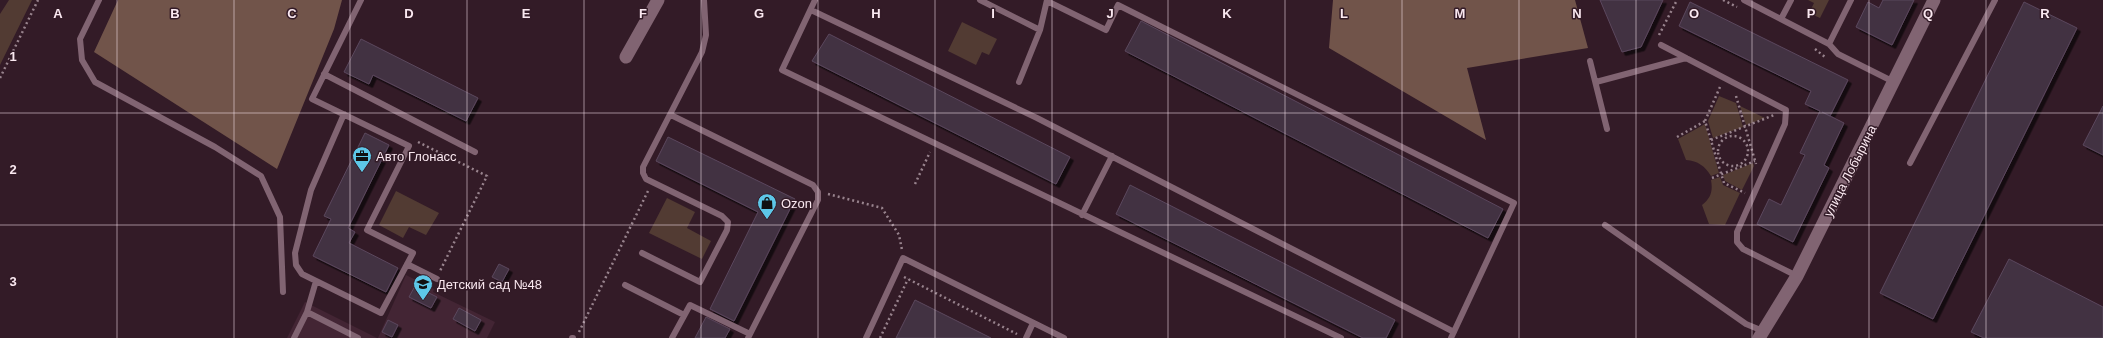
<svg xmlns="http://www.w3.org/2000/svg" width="2103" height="338" font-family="Helvetica,sans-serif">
  <defs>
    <filter id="shadow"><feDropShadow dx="3.5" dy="3.5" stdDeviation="0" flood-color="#0009"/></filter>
  </defs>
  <rect width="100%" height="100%" fill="#331b27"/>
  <path fill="#432534" d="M406,275l28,14 -1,3 62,30 -8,16h-109z
    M305,302l72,36h-90z"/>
  <path fill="#523b33" d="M9,0h23l-32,65v-51z
    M1808,0h21l-9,18 -11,-5 5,-10z
    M962,22l35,17 -8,16 -7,-3 -6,13 -28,-14z
    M1719,96l17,7 7,24 -30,11 -5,-17z
    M1740,106l25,12 -19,7z
    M1705,124l14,49 -8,3c-6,-10 -13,-15 -25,-16l-8,-21z
    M1753,163l1,3 -12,24 -17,-9 -2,-6z
    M1720,177l3,8 17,8 -15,32 -16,-1 -7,-19c9,-7 11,-14 9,-25z
    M396,191l43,22 -13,22 -17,-8 -6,11 -24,-13z
    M667,198l28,14 -8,16 24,13 -9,18 -53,-26z"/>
  <path fill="#71544a" d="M118,0h224l-8,29 -57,140 -183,-117z
    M1333,0h242l13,48 -121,20 19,72 -157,-92z"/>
  <path fill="#423043" stroke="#5b485d" filter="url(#shadow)" d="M1600,0h63l-22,47 -19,5z
    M1883,0h31l-22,45 -36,-18 12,-25 11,6z
    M1690,2l158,78 -18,36 -8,-4 22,11 -20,42 5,3 -36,74 -36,-18 12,-25 12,6 24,-50 -5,-2 20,-42 -15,-7 6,-13 -132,-65z
    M2024,2l53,26 -144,291 -53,-26z
    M1141,21l362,188 -15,29 -363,-187z
    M829,34l241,123 -14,27 -244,-123z
    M361,39l117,59 -12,23 -93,-46 -4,9 -25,-12z
    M2103,106v49l-20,-10z
    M365,133l24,12 -41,83 7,4 -6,11 49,25 -12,24 -73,-36 18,-37 -7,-3z
    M668,137l127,62 -61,122 -24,-12 48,-97 -102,-51z
    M1130,185l265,135 -9,18h-23l-247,-124z
    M2009,259l94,48v31h-119l-13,-6z
    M499,264l10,5 -7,13 -10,-5z
    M415,286l22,11 -6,11 -22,-11z
    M915,300l76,38h-95z
    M459,308l22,12 -6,11 -22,-12z
    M706,317l24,12 -5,9h-30z
    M388,320l10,5 -6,12 -10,-5z"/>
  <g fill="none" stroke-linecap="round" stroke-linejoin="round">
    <path stroke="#98838d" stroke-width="2.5" stroke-dasharray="2 3" stroke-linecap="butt" d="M1723,0l14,7
      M1659,35l18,-35
      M1815,49l10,8
      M0,78l38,-78
      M1720,87l-15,34 19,62 21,10
      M1736,96l20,68
      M1718 151a15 15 0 1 1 30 0a15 15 0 1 1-30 0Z
      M1677,137l28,-16
      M1711,140l63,-25
      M418,142l69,34 -47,95
      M1712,178l43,-17
      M915,184l15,-32
      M828,194l54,14 17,27 3,15
      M904,277l113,57
      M579,332l69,-141
      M880,338l28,-59"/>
    <path stroke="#816472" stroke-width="6" d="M99,0l-19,39 2,21 13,22 120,65 46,29 19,41 3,75
      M815,0l-33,70 559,268
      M980,0l60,30
      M1744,0l85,44 9,10 56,28
      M1047,1l59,29 12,-25 396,198 -63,135
      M811,10l226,108 417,214
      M1781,19l10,-19
      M1829,44l22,-44
      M1661,45l125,65 -1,14 -48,108v10l6,7 54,27
      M1590,61l17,68
      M324,74l151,78
      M1019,82l21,-52 7,-30
      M1596,82l90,-24
      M344,114l-33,76 -16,63 1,12 6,9 79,39 32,-60 -46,-23 42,-84 -97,-47 49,-99
      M671,115l142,70 5,7v8l-70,138
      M1910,163l85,-163
      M1082,215l30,-59
      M1605,225l141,99 17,7
      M642,253l58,29 27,-52 1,-8 -6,-6 -76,-37 -3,-6v-6l59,-115 4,-17 -2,-35
      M407,264l30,15
      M625,285l59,30
      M307,312l51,26
      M294,338l13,-26 9,-31
      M572,338h1
      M672,338l18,-33 60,29
      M866,338l37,-80 161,80
      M1026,338l7,-15"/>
    <path stroke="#816472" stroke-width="13" d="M626,57l32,-57
      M1759,338l38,-62 137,-276"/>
  </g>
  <path fill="none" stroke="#fae8f0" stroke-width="1" stroke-opacity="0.55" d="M117,0v338M234,0v338M350,0v338M467,0v338M584,0v338M701,0v338M818,0v338M935,0v338M1052,0v338M1168,0v338M1285,0v338M1402,0v338M1519,0v338M1636,0v338M1752,0v338M1869,0v338M1986,0v338M0,113h2103M0,225h2103"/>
  <defs>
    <symbol id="office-pin" viewBox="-11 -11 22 30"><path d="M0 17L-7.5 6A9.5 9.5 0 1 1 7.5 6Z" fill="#5dc7e8" stroke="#331b27"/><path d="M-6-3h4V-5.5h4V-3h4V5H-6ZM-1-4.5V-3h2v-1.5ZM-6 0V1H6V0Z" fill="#111"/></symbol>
    <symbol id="shop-pin" viewBox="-11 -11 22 30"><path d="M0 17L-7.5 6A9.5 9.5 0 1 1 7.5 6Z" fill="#5dc7e8" stroke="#331b27"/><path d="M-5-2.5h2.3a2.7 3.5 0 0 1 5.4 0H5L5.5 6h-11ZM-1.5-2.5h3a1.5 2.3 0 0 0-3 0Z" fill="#111"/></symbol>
    <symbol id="school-pin" viewBox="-11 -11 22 30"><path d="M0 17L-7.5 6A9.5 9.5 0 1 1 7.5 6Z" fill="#5dc7e8" stroke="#331b27"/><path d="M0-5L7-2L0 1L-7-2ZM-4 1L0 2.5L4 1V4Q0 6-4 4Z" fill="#111"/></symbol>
  </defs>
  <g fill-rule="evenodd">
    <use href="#office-pin" x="351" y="145" width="22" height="30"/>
    <use href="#shop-pin" x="756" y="192" width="22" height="30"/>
    <use href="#school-pin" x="412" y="273" width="22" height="30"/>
  </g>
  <g text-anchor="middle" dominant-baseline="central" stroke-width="3" stroke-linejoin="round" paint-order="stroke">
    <g font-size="13" fill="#fae8f0" stroke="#331b27" text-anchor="start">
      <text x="376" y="156">Авто Глонасс</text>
      <text x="781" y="203">Ozon</text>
      <text x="437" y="284">Детский сад №48</text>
    </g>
    <g font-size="13" fill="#fae8f0" stroke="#331b27">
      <text transform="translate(1850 171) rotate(-63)">улица Лобырина</text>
    </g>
  </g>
  <g font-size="13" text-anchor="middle" font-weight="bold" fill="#fae8f0" stroke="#331b27" stroke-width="3" stroke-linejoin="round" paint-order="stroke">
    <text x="58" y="18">A</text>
    <text x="175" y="18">B</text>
    <text x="292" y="18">C</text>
    <text x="409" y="18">D</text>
    <text x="526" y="18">E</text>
    <text x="643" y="18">F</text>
    <text x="759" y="18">G</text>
    <text x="876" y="18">H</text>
    <text x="993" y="18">I</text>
    <text x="1110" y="18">J</text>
    <text x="1227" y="18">K</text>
    <text x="1344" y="18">L</text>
    <text x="1460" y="18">M</text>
    <text x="1577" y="18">N</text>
    <text x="1694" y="18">O</text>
    <text x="1811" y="18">P</text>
    <text x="1928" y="18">Q</text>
    <text x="2045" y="18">R</text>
    <text x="13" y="61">1</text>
    <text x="13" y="174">2</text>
    <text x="13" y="286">3</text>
  </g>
</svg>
